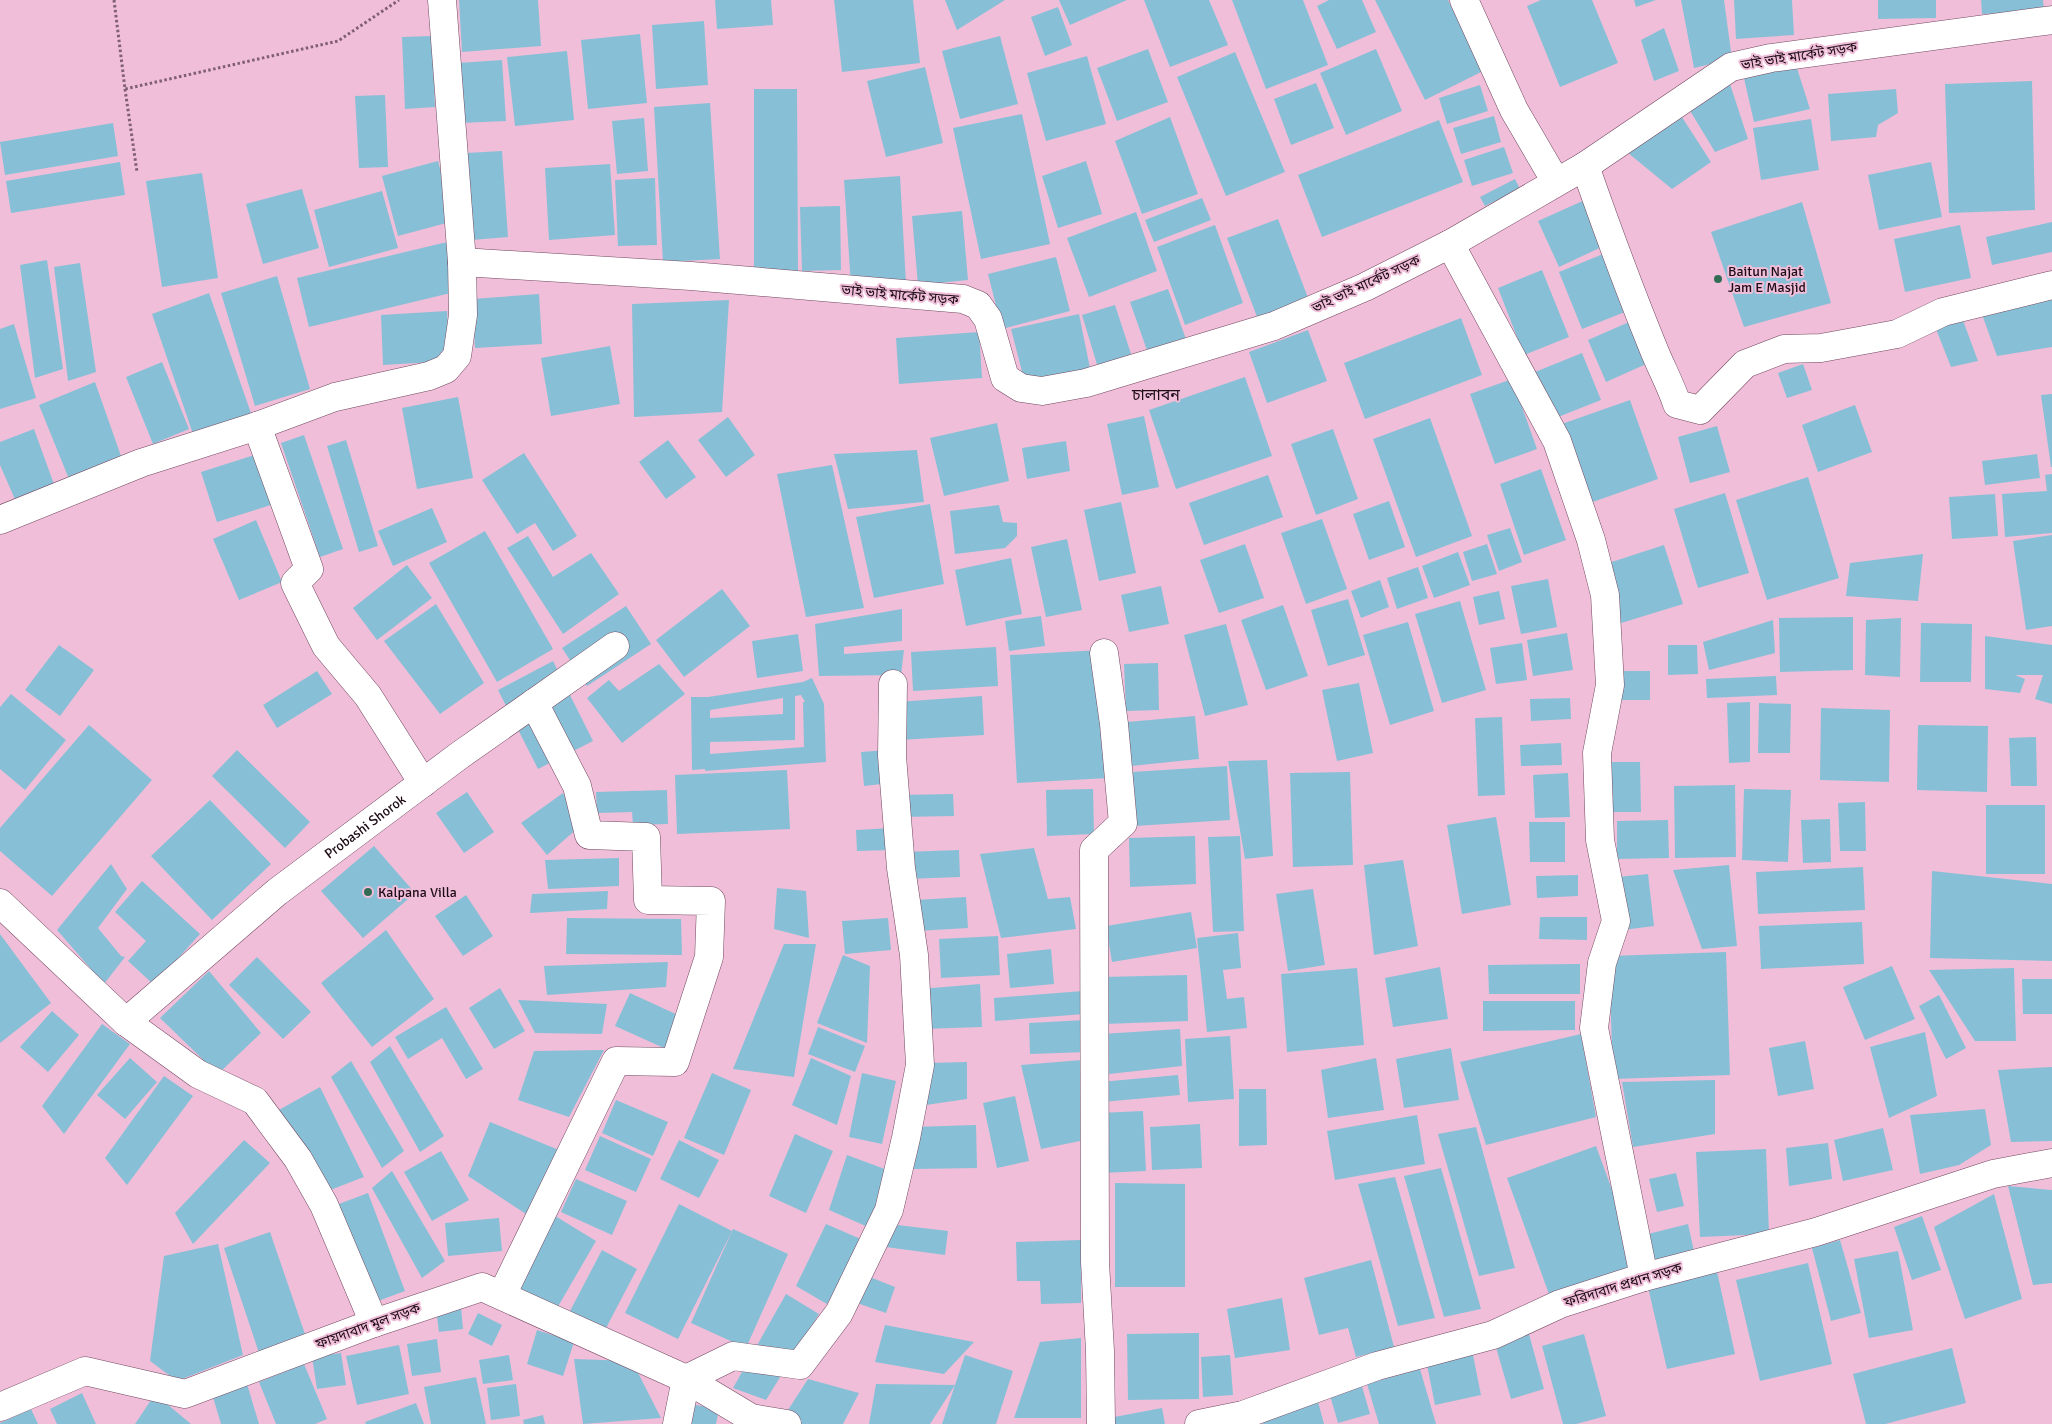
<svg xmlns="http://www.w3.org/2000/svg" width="2052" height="1424" font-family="Signika,'Noto Sans Bengali',sans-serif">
  <rect width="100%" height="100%" fill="#f0bed9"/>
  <path fill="#87c0d6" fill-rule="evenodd" d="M459,0h79l3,46 -79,6z
    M715,0h56l2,25 -56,4z
    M834,0h79l7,63 -78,9z
    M945,0h60l-48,30z
    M1059,0h68l-57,25z
    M1144,0h65l19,45 -58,22z
    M1232,0h71l25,65 -62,24z
    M1329,0h33l14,32 -39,17 -20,-43z
    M1375,0h73l35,71 -58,29z
    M1541,0h51l26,63 -58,24 -33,-81z
    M1634,0h22l-20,7z
    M1681,0h43l8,59 -38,9z
    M1734,0h58l2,35 -58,4z
    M1878,0h58v18l-58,1z
    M1981,0h62l1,12 -62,2z
    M1058,7l14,38 -27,11 -14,-39z
    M704,21l4,64 -52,4 -4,-64z
    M1664,28l15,43 -25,10 -13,-41z
    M640,34l7,69 -59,6 -7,-69z
    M432,36l3,71 -30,2 -3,-72z
    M1000,36l18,68 -58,15 -18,-68z
    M1148,49l20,53 -51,19 -20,-53z
    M1376,49l26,62 -56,24 -26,-62z
    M567,51l7,69 -59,6 -8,-69z
    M1235,52l50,120 -59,24 -49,-119z
    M1087,56l19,68 -60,17 -19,-68z
    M502,60l4,61 -45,2 -3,-60z
    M1795,62l15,47 -56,13 -11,-48z
    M925,67l18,76 -57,14 -19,-76z
    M2032,81l3,129 -86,3 -4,-129z
    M1316,83l18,45 -43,17 -17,-46z
    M1730,84l18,55 -33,13 -26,-43z
    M1480,85l8,26 -41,13 -8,-26z
    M754,89h43l1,184h-44z
    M1896,89l2,24 -20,12 -2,12 -45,4 -3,-47z
    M385,95l3,72 -29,1 -4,-72z
    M710,103l10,156 -57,3 -9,-155z
    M1678,111l33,51 -39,27 -50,-41z
    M1022,114l28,130 -69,15 -28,-131z
    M1494,116l7,26 -40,12 -8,-26z
    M1170,117l28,77 -56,20 -27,-73z
    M644,118l4,53 -31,3 -5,-53z
    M1811,119l8,51 -58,10 -8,-52z
    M1439,120l24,62 -141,55 -24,-62z
    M113,123l5,33 -113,19 -5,-33z
    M1504,147l9,26 -41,13 -8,-26z
    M502,151l6,86 -36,3 -6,-87z
    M438,161l16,60 -56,15 -16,-60z
    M1086,161l16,53 -44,14 -16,-52z
    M120,162l5,33 -114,18 -5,-32z
    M1931,162l11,55 -63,13 -11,-55z
    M610,164l5,71 -66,5 -4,-72z
    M202,173l16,105 -56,9 -16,-106z
    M900,176l6,107 -55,3 -7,-106z
    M655,178l2,67 -39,1 -3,-66z
    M1515,179l5,10 -35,17 -5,-9z
    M302,189l17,59 -56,16 -17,-60z
    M382,191l16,57 -69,19 -15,-57z
    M1202,198l9,22 -57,22 -9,-22z
    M1587,199l21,45 -49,23 -21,-46z
    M1802,202l29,101 -87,24 -33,-95z
    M840,206l1,64 -39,1 -2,-64z
    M962,211l6,69 -50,5 -6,-69z
    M1136,212l21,59 -68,26 -22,-59z
    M1278,219l32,84 -51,19 -32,-84z
    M2052,222v30l-60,13 -6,-28z
    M1215,225l28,78 -58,22 -28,-78z
    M1960,225l11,53 -66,14 -11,-53z
    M447,242l12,49 -150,36 -12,-49z
    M1608,252l22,58 -48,19 -23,-57z
    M1056,257l14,54 -68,18 -14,-55z
    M47,260l16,109 -28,9 -15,-113z
    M80,263l16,109 -28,9 -14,-114z
    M1542,270l27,67 -45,18 -26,-67z
    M277,276l33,113 -55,17 -34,-113z
    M2052,287v60l-55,9 -17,-47z
    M1168,289l19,53 -38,14 -19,-54z
    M209,293l43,123 -58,21 -42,-123z
    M539,294l3,50 -67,4 -3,-49z
    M729,300l-7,112 -88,5 -2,-113z
    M1115,305l18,55 -34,11 -17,-56z
    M447,311l3,50 -67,4 -2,-50z
    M1079,314l12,59 -65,14 -15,-58z
    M1961,315l17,46 -27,6 -17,-43z
    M1461,318l21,57 -117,44 -21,-56z
    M1636,319l17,42 -47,21 -18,-42z
    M14,324l22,74 -36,11v-80z
    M1308,330l19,51 -60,22 -18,-51z
    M979,332l3,46 -83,6 -3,-46z
    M610,346l10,58 -69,12 -10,-58z
    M1582,353l19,47 -48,19 -18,-47z
    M162,362l27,67 -36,15 -27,-67z
    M1803,364l9,26 -25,8 -9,-25z
    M1245,377l27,79 -96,33 -27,-79z
    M1512,379l25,70 -42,15 -25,-70z
    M95,382l26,74 -52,23 -30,-74z
    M2052,394v73h-1l-10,-72z
    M458,397l15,81 -56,11 -15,-81z
    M1630,400l28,79 -71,25 -28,-79z
    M1855,405l17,47 -54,20 -16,-47z
    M1144,416l15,71 -37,8 -15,-71z
    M728,417l27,38 -29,22 -28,-37z
    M1430,418l42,118 -56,21 -43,-118z
    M997,423l12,58 -65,15 -14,-58z
    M1717,426l13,46 -40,11 -12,-46z
    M34,429l21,58 -38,17 -17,-39v-23z
    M1333,429l25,70 -42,16 -25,-71z
    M304,435l39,114 -23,8 -39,-114z
    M346,440l32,106 -19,6 -32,-106z
    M668,440l28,37 -30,22 -27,-37z
    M1066,441l4,30 -43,8 -5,-31z
    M917,450l7,52 -76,7 -14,-55z
    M261,453l16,50 -60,19 -16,-50z
    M524,453l53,83 -24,15 -18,-28 -18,11 -35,-54z
    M2037,454l3,24 -55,7 -3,-24z
    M832,465l32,143 -58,9 -29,-143z
    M1541,469l25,71 -42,15 -24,-71z
    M2052,474v59l-47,4 -3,-43 45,-3 -2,-16z
    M1268,475l15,42 -79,28 -15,-42z
    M1808,477l31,101 -72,22 -31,-100z
    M1725,493l24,80 -51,15 -24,-79z
    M1995,494l3,42 -46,3 -3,-42z
    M1389,501l16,46 -36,13 -16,-46z
    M1121,502l15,71 -37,8 -15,-71z
    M930,504l14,80 -70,14 -18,-81z
    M999,505l4,17 14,1v13l-12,12 -50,6 -5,-43z
    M432,508l15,34 -54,24 -15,-35z
    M1322,519l25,70 -41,15 -25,-71z
    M256,520l26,62 -43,18 -26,-61z
    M1510,528l12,34 -23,9 -12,-36z
    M485,531l68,118 -56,33 -68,-119z
    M2052,535v91l-26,4 -13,-89z
    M528,536l25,41 38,-24 28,41 -56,40 -56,-86z
    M1067,539l15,71 -36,7 -15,-70z
    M1245,544l19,54 -45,15 -19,-53z
    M1487,544l10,30 -25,7 -9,-29z
    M1664,545l19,59 -78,24 -18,-58z
    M1458,552l12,33 -36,13 -12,-32z
    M1923,554l-5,47 -72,-5 4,-33z
    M1011,558l11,56 -56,12 -11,-56z
    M407,565l25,33 -55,42 -24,-32z
    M1418,567l10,31 -31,11 -10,-31z
    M1548,579l9,48 -36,7 -10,-48z
    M1380,580l9,27 -28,11 -10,-27z
    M1161,586l8,38 -40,8 -8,-37z
    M722,589l28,37 -66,51 -28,-37z
    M1499,591l6,28 -26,6 -6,-28z
    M1348,599l17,56 -37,11 -17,-56z
    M1460,601l26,89 -44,13 -27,-89z
    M436,604l48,79 -44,31 -56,-73z
    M1283,605l25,71 -42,14 -25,-70z
    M626,606l25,38 -64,42 -25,-38z
    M902,609v32l-58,6v7l60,-4 -3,25 -82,1 -4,-52z
    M1041,616l4,30 -36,5 -4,-30z
    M1853,617v53l-73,2 -1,-54z
    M1901,618l-1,59 -35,-2 1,-55z
    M1773,620l2,33 -66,17 -6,-28z
    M1408,622l26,89 -44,14 -27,-90z
    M1921,623l51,1 -1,58h-51z
    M1226,624l22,81 -43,11 -21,-81z
    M1567,633l6,37 -40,6 -6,-36z
    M798,634l5,37 -46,7 -5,-37z
    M1985,636l67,9v59l-17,-5 8,-24h-28l10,4 -5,14 -35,-4z
    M1522,643l5,37 -31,4 -6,-36z
    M59,645l35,25 -34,46 -35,-26z
    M1668,645h29l1,29 -30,1z
    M996,647l2,39 -85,5 -2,-39z
    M1100,650l8,128 -91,5 -7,-128z
    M553,661l40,80 -55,28 -40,-79z
    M1158,663l1,47 -33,1 -2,-47z
    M659,664l26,30 -63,49 -35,-45 22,-18 10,11z
    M317,671l15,23 -55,34 -14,-23z
    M1620,671h30v29h-29z
    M1776,676l1,19 -70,3 -1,-19z
    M812,678l12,26 2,58 -121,9v-2l-13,1 -1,-73h17l95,-15zM801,695l4,7h-2l1,45 -94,7v-12l85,-2v-44zM783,698v16l-73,4v-8z
    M1359,683l14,70 -36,8 -15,-71z
    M11,694l55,46 -41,50 -25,-21v-62z
    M982,696l2,39 -85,5 -2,-38z
    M1570,698l1,21 -40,2 -1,-22z
    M1750,702v60l-21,1 -2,-60z
    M1759,703l32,1 -1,49h-32z
    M1821,708l69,2 -1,72 -69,-2z
    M1195,716l4,43 -68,7 -4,-44z
    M1502,717l3,78 -27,1 -3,-78z
    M89,725l63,55 -100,116 -52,-45v-23z
    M1918,725l70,1 -1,66 -70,-2z
    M2036,737l1,49h-26l-2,-48z
    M1561,743l1,22 -41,1 -1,-21z
    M237,750l73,72 -25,26 -73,-72z
    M887,750l3,33 -26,3 -3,-34z
    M1267,760l6,96 -28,3 -17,-98z
    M1607,762h33l1,50h-34z
    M1227,766l3,54 -95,6 -3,-54z
    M787,770l3,59 -113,5 -2,-59z
    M1350,772l3,93 -60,2 -3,-94z
    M1568,773l2,44 -35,1 -2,-43z
    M1735,785l1,72 -61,1 -1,-72z
    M1093,789l1,45 -47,2 -1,-46z
    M1744,789l47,1 -3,72 -46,-2z
    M667,790l1,34 -35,1 -1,-13 -35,1 -1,-21z
    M467,792l27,40 -30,21 -28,-40z
    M563,793l16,34 -32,28 -26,-32z
    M953,794l1,22 -53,1 -1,-22z
    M210,800l61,64 -59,56 -61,-64z
    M1865,802l1,49h-26l-2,-48z
    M1986,805h59v69h-59z
    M1496,817l15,88 -49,9 -15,-89z
    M1830,819l1,43 -28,1 -2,-43z
    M1668,820l1,38 -52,1v-38z
    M1529,822h36v40h-35z
    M891,828l1,22 -35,1 -1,-21z
    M1195,836l1,48 -66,3 -1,-49z
    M1240,836l4,95 -31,1 -5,-95z
    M374,846l41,47 -52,45 -42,-47z
    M1034,848l14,51 22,-2 6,32 -75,9 -21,-84z
    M959,850l1,27 -54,2 -1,-27z
    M619,858v28l-71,3 -3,-29z
    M1403,860l15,86 -44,9 -10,-90z
    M111,864l16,25 -29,39 23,28 4,1 -21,27 -47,-54z
    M1729,865l8,81 -35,3 -29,-79z
    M1863,867l2,43 -107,4 -2,-42z
    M1932,871l120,13v77l-122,-3z
    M1648,874l6,52 -31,4 -6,-53z
    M1578,875v21l-41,2 -1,-22z
    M142,881l58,53 -46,51 -26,-24 18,-20 -31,-29z
    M777,888l29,3 3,47 -35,-9z
    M1313,889l12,76 -37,6 -12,-77z
    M608,891l-1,18 -77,4 2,-19z
    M466,895l27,41 -30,20 -28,-40z
    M966,897l2,31 -51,3 -1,-31z
    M1191,912l6,36 -85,14 -6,-36z
    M1540,917h47v23l-48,-1z
    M567,918l114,1 1,36 -116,-1z
    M888,918l3,32 -46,4 -3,-33z
    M1862,922l2,42 -103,5 -2,-43z
    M386,930l48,69 -62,48 -51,-64z
    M1238,933l3,35 -18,2 4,29 17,-2 3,31 -40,4 -10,-94z
    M0,934l51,69 -51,40z
    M998,936l2,39 -59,3 -2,-39z
    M784,944h32l-22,133 -61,-8z
    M1051,949l3,35 -44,4 -3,-34z
    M1726,952l4,123 -117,4 -4,-123z
    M843,955l27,11 -3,77 -50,-20z
    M257,957l54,55 -28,27 -54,-54z
    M668,962l-2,25 -119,8 -3,-29z
    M1580,964v30h-91l-1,-29z
    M1892,966l23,53 -50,21 -22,-53z
    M1440,967l8,52 -55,8 -8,-49z
    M1357,968l7,77 -77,7 -6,-78z
    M2014,968l2,73h-41l-46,-71z
    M209,971l52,62 -43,41 -58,-56z
    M1187,975l1,46 -84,3 -1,-47z
    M2022,979h30v35h-29z
    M980,984l2,43 -60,2 -2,-40z
    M500,988l25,43 -31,18 -25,-41z
    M1083,991l1,23 -89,7 -1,-23z
    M630,993l50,23 -14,33 -51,-23z
    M1939,995l27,53 -20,11 -27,-53z
    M518,1000l89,4 -5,30 -67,-1z
    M1483,1001h92v29l-92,1z
    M446,1007l37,62 -17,10 -24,-41 -34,21 -13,-22z
    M52,1011l27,24 -31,37 -28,-25z
    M1085,1020l2,32 -57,2 -1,-31z
    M102,1024l28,20 -66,90 -22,-28z
    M818,1027l47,19 -10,26 -47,-18z
    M1180,1029l2,37 -82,9 2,-41z
    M1925,1032l12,64 -48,22 -19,-71z
    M1581,1034l15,83 -110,28 -26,-83z
    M1230,1036l4,63 -46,3 -3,-63z
    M1805,1041l9,48 -36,7 -9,-48z
    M390,1046l54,90 -24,16 -50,-90z
    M1451,1048l8,52 -55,8 -8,-49z
    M604,1050l-35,67 -51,-17 16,-49z
    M130,1058l27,24 -32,37 -28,-24z
    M811,1058l40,18 -14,49 -45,-20z
    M1376,1058l8,52 -56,8 -7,-48z
    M1082,1060l3,80 -44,9 -20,-84z
    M351,1061l53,90 -22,17 -51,-91z
    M967,1062v37l-48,7 10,-43z
    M2052,1067v74l-41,1 -13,-72z
    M712,1073l39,17 -27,65 -40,-17z
    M862,1073l34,8 -14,63 -33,-7z
    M1178,1075l2,20 -78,7 -2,-20z
    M164,1076l29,20 -66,89 -22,-27z
    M1715,1080v54l-82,13 -11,-65z
    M320,1087l44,90 -39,15 -64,-72z
    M1239,1089h27l1,56 -28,1z
    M1015,1096l14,65 -32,7 -14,-65z
    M616,1100l52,22 -15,34 -51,-23z
    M1985,1109l6,36 -32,20 -39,9 -10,-59z
    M1143,1111l3,60 -45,2 -3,-60z
    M1417,1115l8,49 -90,16 -8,-49z
    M490,1122l69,28 -33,64 -58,-38z
    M1200,1124l2,44 -50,2 -2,-43z
    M976,1125l1,43 -63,1 -1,-42z
    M1476,1127l39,141 -36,8 -41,-142z
    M1883,1128l10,42 -50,11 -9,-41z
    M795,1134l38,17 -27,62 -37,-17z
    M600,1136l51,23 -15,33 -51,-22z
    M244,1140l26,23 -77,81 -18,-31z
    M679,1140l40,20 -20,38 -39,-19z
    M1828,1143l4,36 -43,7 -3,-38z
    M1596,1146l43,118 -89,33 -43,-119z
    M1766,1149l3,85 -69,3 -4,-85z
    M441,1151l28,49 -37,21 -28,-49z
    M847,1155l43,16 -22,56 -39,-17z
    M1441,1168l40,141 -37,8 -40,-141z
    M392,1171l53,90 -23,17 -50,-90z
    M1676,1173l8,33 -27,6 -8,-33z
    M1395,1177l40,141 -37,8 -40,-142z
    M576,1179l51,22 -15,34 -51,-23z
    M1115,1183l70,1v103h-70z
    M2008,1186l44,4v93l-19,2z
    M368,1193l37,98 -46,17 -36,-98z
    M1994,1194l28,105 -57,20 -31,-92z
    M679,1204l53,27 -54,108 -53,-26z
    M552,1214l44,27 -40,69 -45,-27z
    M1922,1216l19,54 -29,10 -18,-53z
    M499,1218l3,33 -54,5 -3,-33z
    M826,1224l37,16 -36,64 -31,-18z
    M889,1224l59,7 -3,24 -59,-8z
    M1688,1224l7,32 -47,11 -8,-31z
    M733,1229l55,25 -42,94 -55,-25z
    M270,1232l36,105 -47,16 -35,-105z
    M1081,1240v63l-40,1 -1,-23h-23l-1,-39z
    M1840,1240l21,73 -30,8 -19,-73z
    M218,1244l25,111 -66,26 -27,-20 14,-105z
    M602,1250l35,19 -32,61 -35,-19z
    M1898,1251l15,79 -44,8 -15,-79z
    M1371,1260l23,87 -38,10 -8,-29 -29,7 -15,-57z
    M1808,1263l24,101 -72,17 -24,-101z
    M1716,1267l19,87 -68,15 -20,-86z
    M865,1275l30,12 -9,26 -32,-11z
    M786,1294l33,20 -53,86 -33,-12z
    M1282,1298l8,52 -55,8 -8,-49z
    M461,1307l2,22 -24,3 -3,-22z
    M478,1313l24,12 -10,21 -24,-12z
    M885,1325l89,17 -30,32 -69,-12z
    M537,1330l37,12 -11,34 -36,-12z
    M1199,1333v66l-71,1 -1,-66z
    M1529,1334l15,55 -33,10 -16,-55z
    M1584,1334l22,82 -30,8h-13l-21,-78z
    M1081,1338v80h-67l26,-76z
    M437,1339l4,33 -29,4 -5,-32z
    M399,1345l10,49 -52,11 -11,-49z
    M1952,1348l14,55 -81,21h-19l-13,-50z
    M1472,1350l9,45 -46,10 -9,-45z
    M341,1353l5,32 -29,4 -5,-32z
    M509,1355l4,25 -30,4 -4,-24z
    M965,1355l48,16 -17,53h-54l13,-39 -25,39h-61l7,-40 79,1z
    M1230,1355l3,40 -30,2 -2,-40z
    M574,1359l58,2 29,57 -78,6z
    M304,1364l23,55 -12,5h-39l-17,-42z
    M1420,1369l16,55h-57l-12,-40z
    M476,1377l10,47h-55l-7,-37z
    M808,1379l51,14 -16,31h-64z
    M1361,1383l9,31 -32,9 -9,-31z
    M247,1384l12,40h-38l-9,-30z
    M516,1384l4,32 -29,4 -4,-32z
    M82,1393l14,31h-39l-7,-15z
    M155,1394l36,30h-56z
    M1317,1398l7,26h-61l-3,-10z
    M416,1403l8,21h-58l-1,-2z
    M690,1404l29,5 -3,15h-29z
    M1162,1408l3,16h-55l-1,-6z
    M31,1409l7,15h-38v-1z
    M543,1415l2,9h-21l-1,-4z"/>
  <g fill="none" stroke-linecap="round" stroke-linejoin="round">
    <defs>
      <g id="minor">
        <path d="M1464,0l50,110 42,72"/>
        <path d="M1585,166c21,60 43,120 67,179 8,21 18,38 25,59l23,6 45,-46 39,-15 37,-1 76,-14 46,-22 109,-27"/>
        <path d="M1450,244l107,197 34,99 14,55 5,90 -13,68 3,87 16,81 -14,42 -8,65 50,249"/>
        <path d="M462,262l229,14 272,23 15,6 10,14 17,59 16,10 21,3 44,-8 188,-57 91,-39 85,-43 135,-78 146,-99 40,-9 281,-38"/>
        <path d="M257,426l52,143 -14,14 31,63 42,50 55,87"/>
        <path d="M0,520l141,-57 116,-37 78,-29 94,-21 17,-7 11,-13 6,-41 -1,-53 -20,-262"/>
        <path d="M0,903l126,119 72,52 57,27 43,58 26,46 50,118"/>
        <path id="s1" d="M126,1022l151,-130 183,-137 155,-109"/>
        <path d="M502,1295l114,-234 59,1 34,-105 2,-56 -63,-1 -2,-63 -57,-2 -12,-49 -43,-83"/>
        <path d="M686,1379l47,-23 67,9 39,-52 50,-103 17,-72 14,-73 -6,-110 -13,-87 -9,-112 1,-72"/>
        <path d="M686,1379l65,39 36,6"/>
        <path d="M0,1407l85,-36 100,23 189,-71 108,-36 204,92 -9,45"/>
        <path d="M1101,1424l-1,-73 -5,-89 -1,-412 29,-27 -9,-99 -10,-71"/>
        <path d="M1199,1424l44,-9 134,-49 116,-31 67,-31 84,-27 172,-45 177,-58 59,-11"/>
      </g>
    </defs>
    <use href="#minor" stroke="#724860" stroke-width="29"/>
    <path stroke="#7f5f71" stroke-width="3" stroke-dasharray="2.5 2.5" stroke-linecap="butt" d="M114,0l11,89 213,-48 61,-41
      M125,89l12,83"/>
    <use href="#minor" stroke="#fff" stroke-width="28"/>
  </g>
  <g fill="#326c55" stroke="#f0bed9" stroke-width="2">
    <circle cx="1718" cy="279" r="5"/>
    <circle cx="368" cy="892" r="5"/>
  </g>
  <g text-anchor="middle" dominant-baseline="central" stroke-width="4" stroke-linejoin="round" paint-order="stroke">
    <g font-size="14" fill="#1d0c16" stroke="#f0bed9">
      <text transform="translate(1799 56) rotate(-9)">ভাই ভাই মার্কেট সড়ক</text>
      <text transform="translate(1366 284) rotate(-25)">ভাই ভাই মার্কেট সড়ক</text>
      <text transform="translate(900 295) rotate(5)">ভাই ভাই মার্কেট সড়ক</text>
      <text stroke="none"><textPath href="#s1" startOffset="309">Probashi Shorok</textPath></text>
      <text transform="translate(1623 1285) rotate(-17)">ফরিদাবাদ প্রধান সড়ক</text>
      <text transform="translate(368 1326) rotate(-20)">ফায়দাবাদ মূল সড়ক</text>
    </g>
    <g font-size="14" fill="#1d0c16" stroke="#f0bed9" text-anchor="start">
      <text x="1728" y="271">Baitun Najat<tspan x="1728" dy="16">Jam E Masjid</tspan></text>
      <text x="378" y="892">Kalpana Villa</text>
    </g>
    <g font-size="16" fill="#1d0c16" stroke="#f0bed9">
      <text x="1156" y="395">চালাবন</text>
    </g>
  </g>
</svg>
